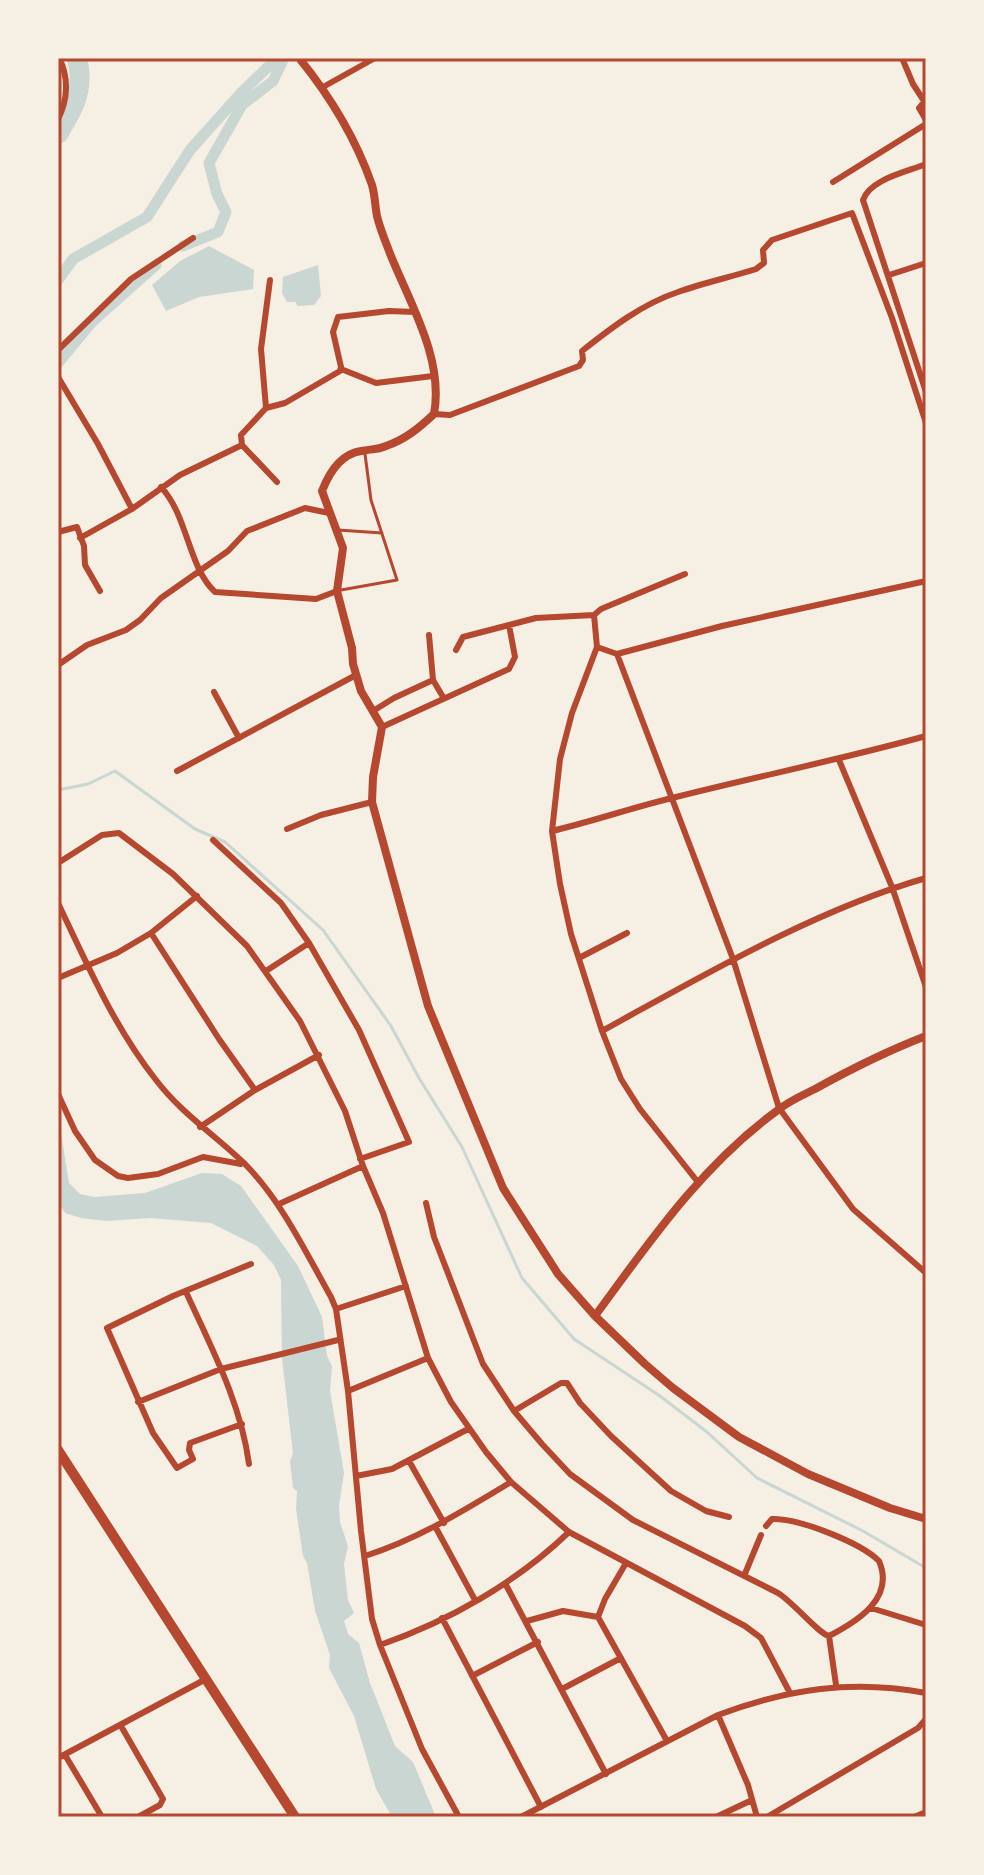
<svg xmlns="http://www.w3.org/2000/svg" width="984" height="1875" font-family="Roboto,sans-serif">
  <rect width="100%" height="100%" fill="#f6efe4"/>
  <path fill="#c9d6d2" d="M209,246l45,24 -1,19 -54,8 -33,14 -14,-26 28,-24z
    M318,265l3,31 -7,9 -17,1 -1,-4h-9l-5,-9 1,-16z
    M58,1114l11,69 11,11 14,3 51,-4 57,-20 20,1 19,12 57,80 24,51 5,39 5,10 -2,25 14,82 -5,32 1,17 8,24 -4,18 4,36 6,13 -10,8 4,13 11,9 11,40 25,63 18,16 23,55h-44l-16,-28 -22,-73 -25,-48 1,-13 -15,-44 -8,-48 -4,-7 -7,-47 1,-18 -4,-3 -3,-27 3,-7 -11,-96 -1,-78 -7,-15 -17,-19 -46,-23 -61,-5 -44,3 -25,-3 -16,-5 -7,-11z"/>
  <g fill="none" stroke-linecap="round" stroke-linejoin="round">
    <path stroke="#c9d6d2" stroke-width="3" d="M58,790l30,-6 27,-13 80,58 30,13 98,88 68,96 28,52 43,69 60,131 52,61 86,57 47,36 50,46 106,53 63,37"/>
    <path stroke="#c9d6d2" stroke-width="11" d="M183,246l35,-14 8,-20 -9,-18 -8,-31 33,-58 31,-24 11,-23
      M58,280l15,-21 74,-42 43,-67 52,-58 35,-34
      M58,363l34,-41 64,-57"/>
    <path stroke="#c9d6d2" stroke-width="20" d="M58,134c16,-26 27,-44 19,-76"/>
    <path stroke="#b5482f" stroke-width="3" d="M338,530l44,3
      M341,590l56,-10 -26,-80 -6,-46"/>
    <path stroke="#b5482f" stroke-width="6" d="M902,58l11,26 11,17
      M323,87l52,-29
      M926,100l-7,8 7,12
      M58,119c10,-19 11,-42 1,-61
      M926,164c-19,8 -56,15 -63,36l63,192
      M833,182l93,-58
      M889,275l37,-12
      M58,350l73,-71 62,-41
      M341,369l35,14 57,-7
      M58,377l40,67 34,65
      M266,408l-5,-59 9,-69
      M434,414l16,1 129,-49 4,-6 -1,-9c29,-23 60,-47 96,-59 25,-9 53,-15 78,-23l8,-6 -1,-13 9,-10 80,-27 40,105 34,105
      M242,445l-1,-10 25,-27 19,-5 55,-32 1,-4 -8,-35 5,-15 51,-6 26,1
      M242,445l35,37
      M161,487c27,29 27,80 54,105l101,7 21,-8
      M58,532l19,-5 7,19 1,19 15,26
      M80,538l52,-29 48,-34 62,-30
      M429,635l4,45 10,17
      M597,647l-25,66 -12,46 -8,72 8,53 11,50 31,97 19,48 19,30 57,72
      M456,650l7,-13 46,-12
      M617,654l116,305 46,149 74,101 73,64
      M617,654l105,-28 204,-45
      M617,654l-20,-7 -3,-32 7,-6 84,-35
      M58,665l29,-20 39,-15 14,-10 21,-22 67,-47 19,-20 58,-23 24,5
      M214,692l25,46
      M373,711l21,-13 39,-18
      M382,727l127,-58 6,-12 -6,-32 27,-7 58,-3
      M839,760l53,127 34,100
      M177,771l179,-96
      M287,829l34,-14 51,-13
      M552,831c42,-10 82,-24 124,-34 83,-21 167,-38 250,-61
      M213,840l68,63 28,40
      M58,863l44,-28 17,-2 54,41 74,72 53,75 45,90 18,55 20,47 45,145 23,44 35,50 25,30 58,50 176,94 16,12 29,55
      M58,903c29,61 56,124 98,177 25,33 59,55 89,84 37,38 60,87 86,133l5,12 12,82 13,140 11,88 8,26 42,104 37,68
      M151,933l68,106 36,51 -55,37
      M579,958l48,-25
      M266,971l43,-28 50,87 50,112 -49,17
      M58,978l59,-25 34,-20 46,-37
      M602,1031c102,-56 213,-121 324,-153
      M255,1090l64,-35
      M58,1094l17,37 20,29 23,16 10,2 30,-4 45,-17 38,7
      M426,1203l8,34 49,127 31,47 28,33 28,30 63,46 145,73c15,9 41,41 51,43
      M279,1204l84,-38
      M186,1292c25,55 55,111 63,172
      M336,1309l70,-23
      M348,1391l80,-33
      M138,1402l83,-33 117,-29
      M514,1411l47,-28h6l13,20 31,33 60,55 35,20 23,6
      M242,1424l-52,19 -1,7 4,9 -16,9 -24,-35 -46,-105 66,-32 78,-32
      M409,1461l35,62
      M356,1476l36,-7 76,-40
      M766,1526l6,-7c27,-1 89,24 107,42 16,37 -21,60 -50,75
      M436,1528l39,72
      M365,1556c53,-17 98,-45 146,-74
      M744,1576l17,-41
      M506,1585l100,189
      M871,1608l55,17
      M598,1617l7,-18 21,-36
      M442,1618l99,189
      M527,1621l36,-10 35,6 69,124
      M829,1636l7,49
      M380,1645c69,-24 136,-62 189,-113
      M472,1676l66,-34
      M562,1689l59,-31
      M718,1715l30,70 9,32
      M121,1726l42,73 -3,6 -22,12
      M65,1755l37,62
      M58,1758l148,-79
      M521,1817l197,-102c70,-26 134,-36 208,-22
      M716,1817l36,-17
      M767,1817l151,-89 8,-9
      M914,1817l12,-5"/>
    <path stroke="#b5482f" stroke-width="8" d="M299,58c31,38 57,81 73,127 3,10 3,21 5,31 3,13 9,27 14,40 20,49 53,104 43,158 -15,14 -28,25 -48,32 -9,4 -16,3 -25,5 -20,3 -32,22 -39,40l21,57 -6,43 15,57 1,16 8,27 21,36 -9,50 -1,25 56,204 75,182 55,86 37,42 50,48 28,24 66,49 69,37 82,34 36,11
      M595,1316c55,-75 107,-151 183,-206 11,-9 25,-15 37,-21 36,-20 72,-38 111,-53"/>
    <path stroke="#b5482f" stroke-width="10" d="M58,1450l237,367"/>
  </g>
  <rect width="984" height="1875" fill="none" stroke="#f6efe4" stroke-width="120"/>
  <rect x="60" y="60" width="864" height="1755" fill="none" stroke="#b5482f" stroke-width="3"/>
</svg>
